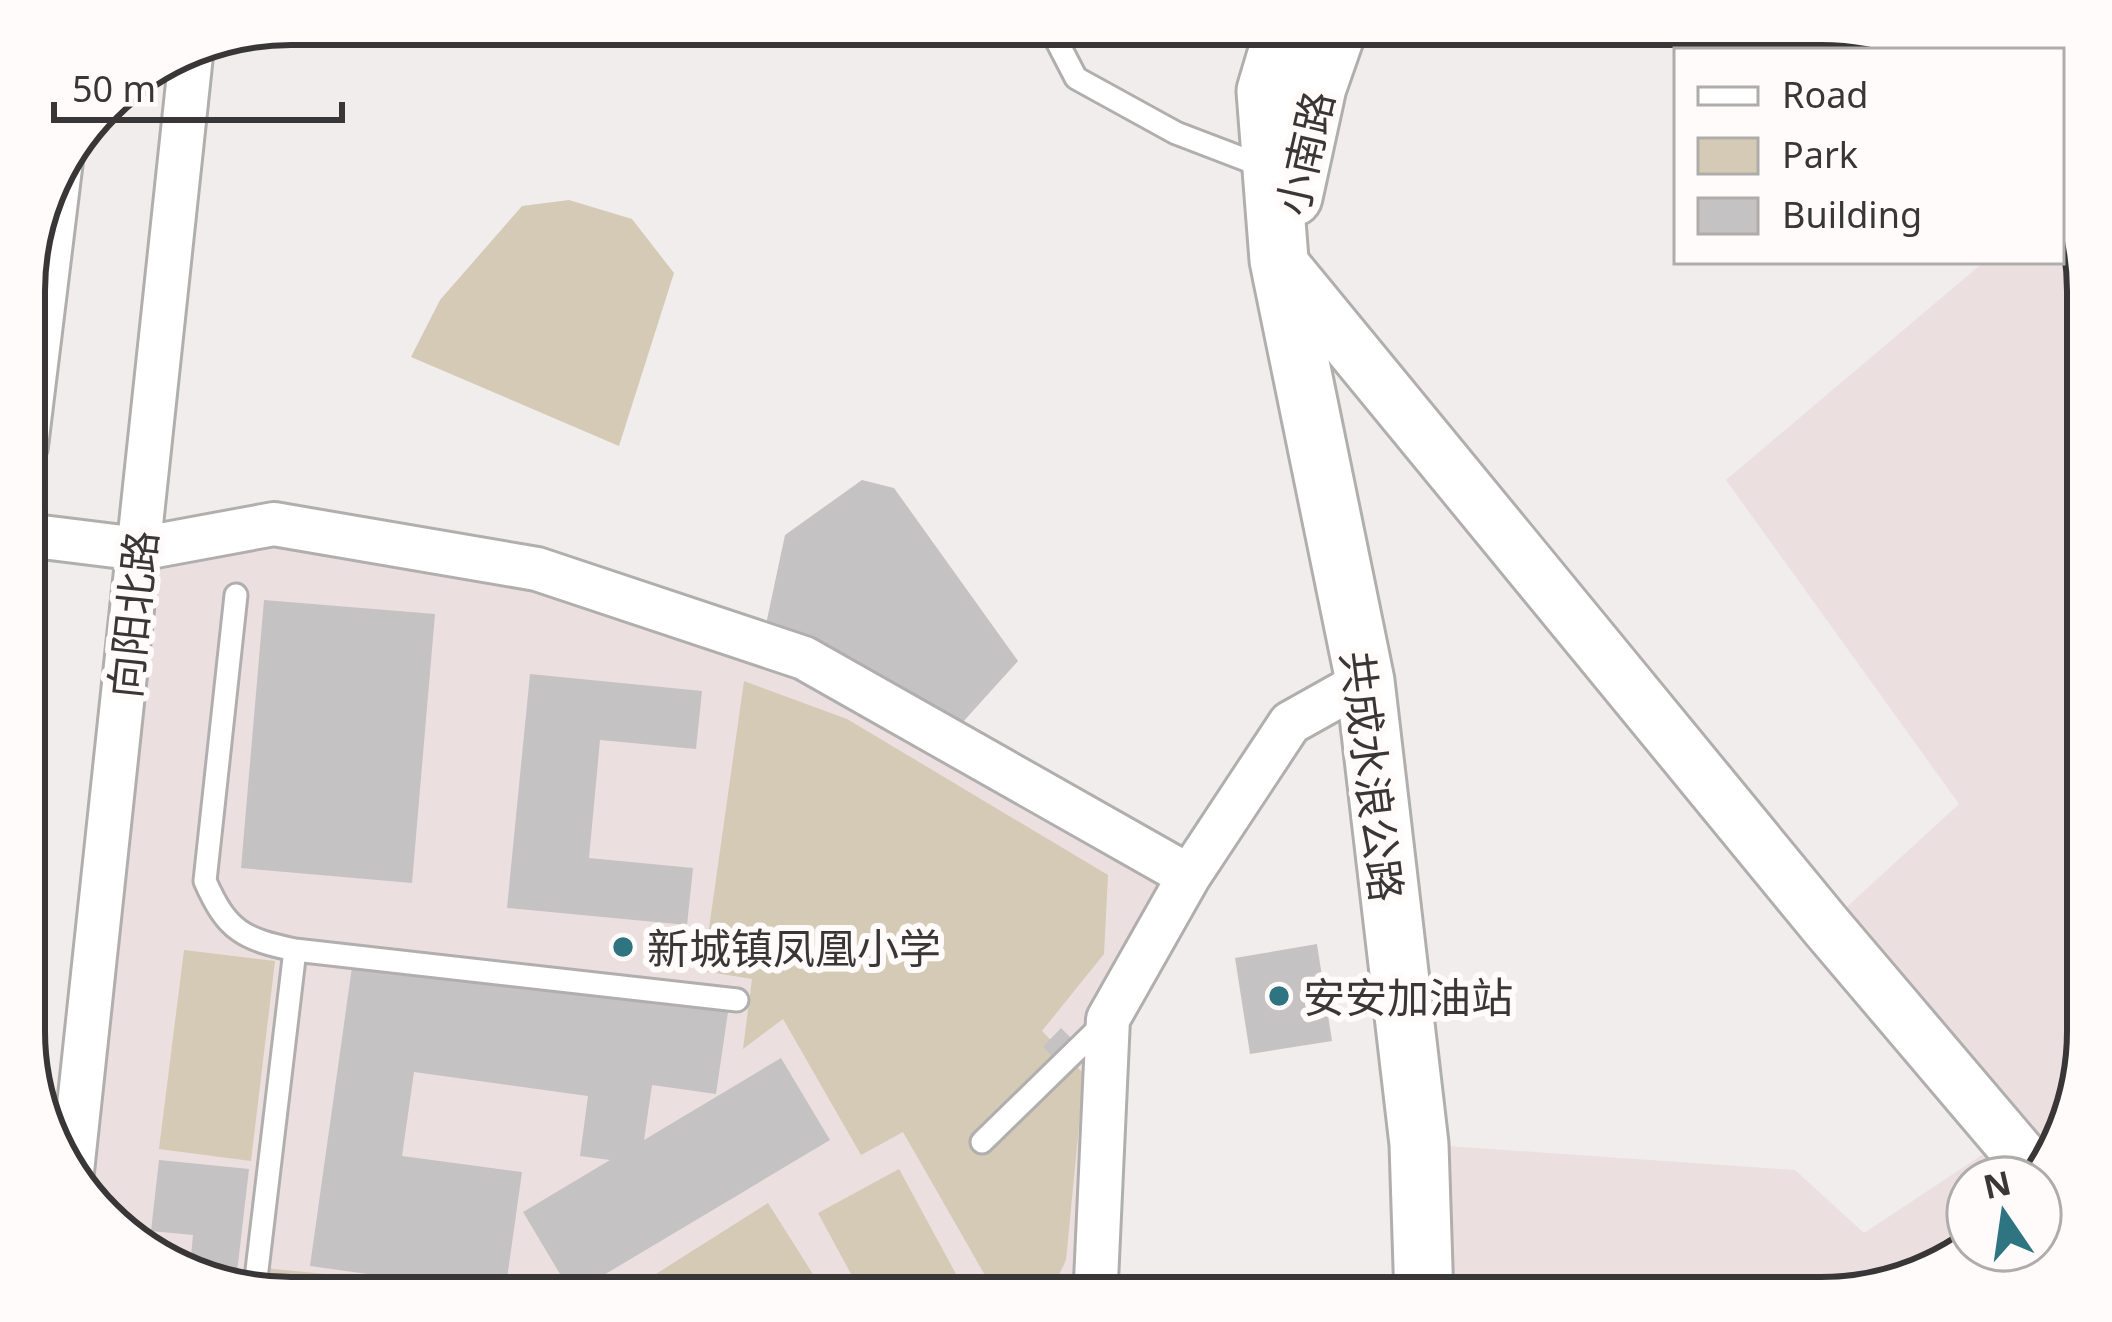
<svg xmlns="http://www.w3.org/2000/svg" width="2112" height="1322" font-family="'Noto Sans','Noto Sans SC',sans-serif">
  <rect width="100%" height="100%" fill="#f1eded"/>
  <path fill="#ecdfdf" d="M2066,203l21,70v774l-44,132 -75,-1v71l-13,13 -118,35 -413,1 -5,-154 376,26 69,63 142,-94 -180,-213 133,-122 -233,-324 259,-219h76v-55z
    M274,524l530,134 385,218 -81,143 -20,279h-797l-148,-45 -72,-72 68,-632z"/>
  <path fill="#d5cab5" d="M569,200l63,19 42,54 -55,173 -208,-89 29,-57 82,-94z
    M744,681l103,38 261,156 -4,79 -62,77 42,43 -18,186 -18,38h-50l-95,-166 -42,23 -78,-136 -40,30 9,-70 -49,-8z
    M184,950l91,11 -24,200 -92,-12z
    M899,1169l70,129h-105l-46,-85z
    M768,1203l60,95h-210z
    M264,1268l267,26v4h-240l-29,-9z"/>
  <path fill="#b19fbe" d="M1681,24h140l89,27h-215z"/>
  <path fill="#c5c2c3" d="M862,480l32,8 124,173 -56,62 -197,-94 20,-94z
    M264,600l171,14 -23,269 -171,-15z
    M530,674l172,17 -6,58 -96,-9 -11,118 104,10 -6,57 -180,-17z
    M1317,944l15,97 -82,13 -15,-96z
    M353,960l375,52 -12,82 -64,-9 -8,55 137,-82 49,82 -258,154 -49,-82 87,-52 -30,-4 8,-60 -174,-24 -12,84 120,16 -17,121 -195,-27z
    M1061,1028l28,28 -19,18 -27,-27z
    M159,1160l90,9 -13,112 -46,-14 3,-32 -42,-4z"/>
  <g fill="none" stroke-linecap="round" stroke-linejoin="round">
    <defs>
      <path id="service" d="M1048,24l28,54 100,55 94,36
        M236,595l-31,286c22,50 38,58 90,69l442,50
        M982,1142l121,-118
        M255,1287l40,-337"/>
      <path id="minor" d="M26,446l35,-286
        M26,535l113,14 135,-25 263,45 267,89 385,218 101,-153 75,-42
        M71,1181l121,-1135 -4,-1
        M1088,1298l8,-17 12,-262 81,-143"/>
      <path id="tertiary" d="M1279,260l547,666 214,252"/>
      <path id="secondary" d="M1286,24l-20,67 13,169 86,421 54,463 5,154
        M1293,197l24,-110 22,-63"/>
    </defs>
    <use href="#service" stroke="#b1aeae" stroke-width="27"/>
    <use href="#minor" stroke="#b1aeae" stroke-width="48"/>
    <use href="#tertiary" stroke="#b1aeae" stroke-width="57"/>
    <use href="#secondary" stroke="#b1aeae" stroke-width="63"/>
    <use href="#service" stroke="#fff" stroke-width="21"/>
    <use href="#minor" stroke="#fff" stroke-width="42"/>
    <use href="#tertiary" stroke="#fff" stroke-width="51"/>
    <use href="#secondary" stroke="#fff" stroke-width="57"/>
  </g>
  <g fill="#2e7481" stroke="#fffbfb" stroke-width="4.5">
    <circle cx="623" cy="947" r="12"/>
    <circle cx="1279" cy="996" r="12"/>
  </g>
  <g text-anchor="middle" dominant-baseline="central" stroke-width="12" stroke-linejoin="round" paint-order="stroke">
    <g font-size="42" fill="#383636" stroke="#fffbfb">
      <text transform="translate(1304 153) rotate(-77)">小南路</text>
      <text transform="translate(132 614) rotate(-84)">向阳北路</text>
      <text transform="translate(1373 776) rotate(83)">共成水浪公路</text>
    </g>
    <g font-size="42" fill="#383636" stroke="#fffbfb" text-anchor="start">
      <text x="647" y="947">新城镇凤凰小学</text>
      <text x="1303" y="996">安安加油站</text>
    </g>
  </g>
  <path d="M0 0H2112V1322H0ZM291 45H1821A246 246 0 0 1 2067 291V1031A246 246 0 0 1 1821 1277H291A246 246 0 0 1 45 1031V291A246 246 0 0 1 291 45Z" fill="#fffbfb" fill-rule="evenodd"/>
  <path fill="none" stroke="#383636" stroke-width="6" d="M291 45H1821A246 246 0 0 1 2067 291V1031A246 246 0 0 1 1821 1277H291A246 246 0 0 1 45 1031V291A246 246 0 0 1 291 45Z"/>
  <rect x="1674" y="48" width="390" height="216" fill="#fffbfb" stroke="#afacac" stroke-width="3"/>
  <rect x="1698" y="87" width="60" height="18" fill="#ffffff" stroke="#afacac" stroke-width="3"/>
  <text x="1782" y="108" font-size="36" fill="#383636">Road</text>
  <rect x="1698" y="138" width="60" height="36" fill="#d5cab5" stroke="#afacac" stroke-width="3"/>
  <text x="1782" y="168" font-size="36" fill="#383636">Park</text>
  <rect x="1698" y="198" width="60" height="36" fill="#c5c2c3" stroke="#afacac" stroke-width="3"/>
  <text x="1782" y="228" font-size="36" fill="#383636">Building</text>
  <g transform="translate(2004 1214) rotate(347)"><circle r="57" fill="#fffbfb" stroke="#afacac" stroke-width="3"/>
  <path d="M0-9L21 45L0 30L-21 45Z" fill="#2e7481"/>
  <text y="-18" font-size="33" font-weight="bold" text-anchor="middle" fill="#383636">N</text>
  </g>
  <path d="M54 102v18h288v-18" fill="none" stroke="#383636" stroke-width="6"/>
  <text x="72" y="102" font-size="36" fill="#383636" stroke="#fffbfb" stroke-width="9" paint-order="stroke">50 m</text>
</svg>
